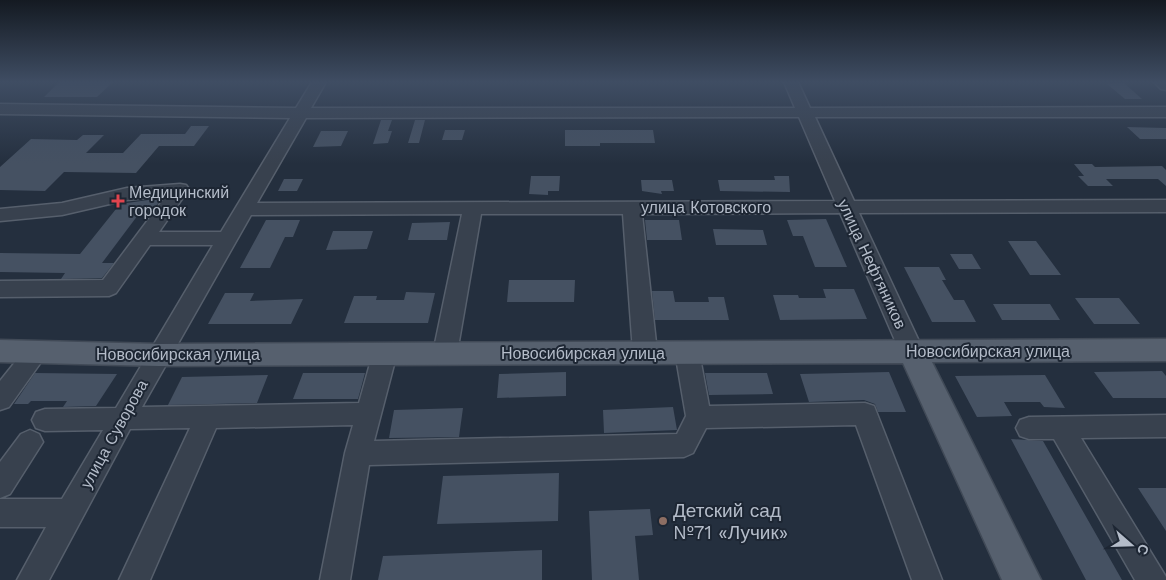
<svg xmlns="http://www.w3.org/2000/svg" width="1166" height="580" font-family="'Work Sans',sans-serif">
  <rect width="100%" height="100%" fill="#242f3e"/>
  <path fill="#455162" d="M59,82h54l-16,15h-53z
    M1124,83l18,16h-17l-18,-15z
    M381,120h11l-4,11h4l-4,12 -15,1z
    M415,120h10l-6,23h-11z
    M191,126h18l-15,20h-35l-23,27 -72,-1 -19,19 -45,-1v-23l31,-28 46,1 6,-5h21l-18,18h37l18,-19h44z
    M1127,127l39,1v11h-26z
    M445,130h20l-3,10h-20z
    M565,130h88l2,13h-55v3h-35z
    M321,131h27l-7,15 -28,1z
    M1074,164h18l3,3 67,-1 4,4v16l-8,-7h-52l7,7h-25l-10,-10h6z
    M531,176h29l-1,15h-11v4l-19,-1z
    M774,176h15l1,16 -70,-1 -2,-11h57z
    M284,179h19l-6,12h-19z
    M641,180h31l2,11h-13l1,3 -20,-3z
    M162,198l-12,16 -12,1 -36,48h12l-12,15 -41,1 4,-6 -65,-1v-19l80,1 40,-50z
    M826,219l21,48h-32l-12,-31h-10l-6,-16z
    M266,220h34l-7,17h-8l-15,31h-30z
    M645,220h34l3,20h-35z
    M450,222l-3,18h-39l4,-17z
    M713,229l50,1 4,15h-51z
    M333,231h40l-6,18 -41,1z
    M1008,241h28l25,34h-31z
    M950,254h22l9,15h-22z
    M904,267h35l7,13h-4l12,20h10l12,22h-44z
    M509,280h66l-1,22h-67z
    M823,289h31l13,30 -87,1 -7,-25h25l1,3h27z
    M652,291h21l2,11h34l-1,-5h16l5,23h-74z
    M406,292l29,1 -7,30h-84l10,-27h23l-1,4h28z
    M225,293h29l-4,8 53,-2 -12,25h-83z
    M1075,298h44l21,26h-46z
    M993,304h57l10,16h-58z
    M1162,371l4,5v22h-53l-19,-26z
    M566,372v24l-69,2 2,-24z
    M889,372l17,40h-28l-3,-8 -11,-4 -55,2 -9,-28z
    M35,373l82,1 -21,32 -33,1 4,-6h-36l-3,3h-14z
    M303,373h62l-7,26h-65z
    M705,373h62l6,21 -64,1z
    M268,375l-11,28 -89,2 14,-28z
    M1045,375l20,33 -21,-1 -4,-5h-36l8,14 -35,1 -22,-41z
    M673,407l4,23 -73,3 -1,-23z
    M463,408l-4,29 -70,1 5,-28z
    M1011,439l32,2 79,139h-36z
    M559,473l-1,48 -121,3 6,-48z
    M1138,488h28v43z
    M650,509l3,26 -18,1 4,44h-47l-3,-69z
    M542,550v30h-164l5,-24z"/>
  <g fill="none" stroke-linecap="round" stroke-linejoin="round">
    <defs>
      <path id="minor" d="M312,82h14l-15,26h484l-11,-26h14l12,26 356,-1v10h-351l39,84 312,-1v12l-307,1 65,139 -4,6 -8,3 -8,-3 -4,-6 -60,-139 -198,1 15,138 -4,6 -8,3 -8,-3 -4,-6 -10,-138h-142l-24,139 -4,6 -8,3 -8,-3 -4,-6 29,-139 -211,1 -109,192 217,-4 14,-50 4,-6 8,-3 8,3 4,6 -23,88 303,-7 9,-18 -11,-64 4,-6 8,-3 8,3 4,6 10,54 156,-3 9,3 68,174h-30l-56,-155 -150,3 -13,25 -9,4 -315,8 -19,115h-30l25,-127 8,-28 -137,3 -66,152h-31l71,-152 -60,1 -81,151h-32l29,-53h-46v-28h62l41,-69 -58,1 -9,-3 -4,-8 4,-8 9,-3 71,-1 97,-163h-63l-34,48 -7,3 -109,1v-16l103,-1 63,-84 -39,4 -65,15 -62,6v-12l62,-6 65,-15 53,-4 6,1 3,4 -30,43h62l69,-114 -290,-4v-10l296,4zM799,117l36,84 -578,2 49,-85z
        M1154,82h12v8l-5,-1z
        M36,343l8,3 4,6 -4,6 -35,49 -9,3v-29l28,-35z
        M1166,415v22l-85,1 85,139v3h-31l-81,-141h-25l-9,-3 -4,-8 4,-8 9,-3z
        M30,430l9,4 4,8 -33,52 -10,4v-36l21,-28z"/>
      <path id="major" d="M1166,339v22l-234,1 109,218h-39l-99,-217 -744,3 -159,-4v-22l159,4z"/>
    </defs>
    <use href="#minor" stroke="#565f6c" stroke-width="3"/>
    <use href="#major" stroke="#414a57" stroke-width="3"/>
    <use href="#minor" fill="#38414e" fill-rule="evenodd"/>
    <use href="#major" fill="#56606e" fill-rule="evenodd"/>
  </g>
  <linearGradient id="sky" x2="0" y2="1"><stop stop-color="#141a22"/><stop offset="0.5" stop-color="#3f4d63"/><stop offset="1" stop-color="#3f4d63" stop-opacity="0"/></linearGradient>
  <rect width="1166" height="164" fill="url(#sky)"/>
  <path fill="#e0444e" stroke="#1d2633" stroke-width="2" d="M115.5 193.5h5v5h5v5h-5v5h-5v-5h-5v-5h5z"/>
  <circle fill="#8d6e63" stroke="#1d2633" stroke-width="2" cx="663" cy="521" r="5"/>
  <g text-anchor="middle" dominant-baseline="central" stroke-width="4" stroke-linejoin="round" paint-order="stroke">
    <g font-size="16" fill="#b4bcc9" stroke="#1d2633" text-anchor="start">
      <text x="129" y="192">Медицинский<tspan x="129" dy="18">городок</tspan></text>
    </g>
    <g font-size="16" fill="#b4bcc9" stroke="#1d2633">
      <text x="706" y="207">улица Котовского</text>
      <text transform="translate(872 264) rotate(65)">улица Нефтяников</text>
      <text x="988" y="351">Новосибирская улица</text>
      <text x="583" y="353">Новосибирская улица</text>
      <text x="178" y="354">Новосибирская улица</text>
      <text transform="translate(114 434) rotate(-61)">улица Суворова</text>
    </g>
    <g font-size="19" fill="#b4bcc9" stroke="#1d2633" text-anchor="start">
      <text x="673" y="510">Детский сад<tspan x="673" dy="22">№71 «Лучик»</tspan></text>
    </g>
  </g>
  <g transform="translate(1131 545) rotate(110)" stroke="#1d2633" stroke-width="4" paint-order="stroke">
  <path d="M0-4L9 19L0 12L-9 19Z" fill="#b4bcc9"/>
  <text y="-8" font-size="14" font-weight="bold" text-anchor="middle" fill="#b4bcc9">С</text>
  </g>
</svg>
